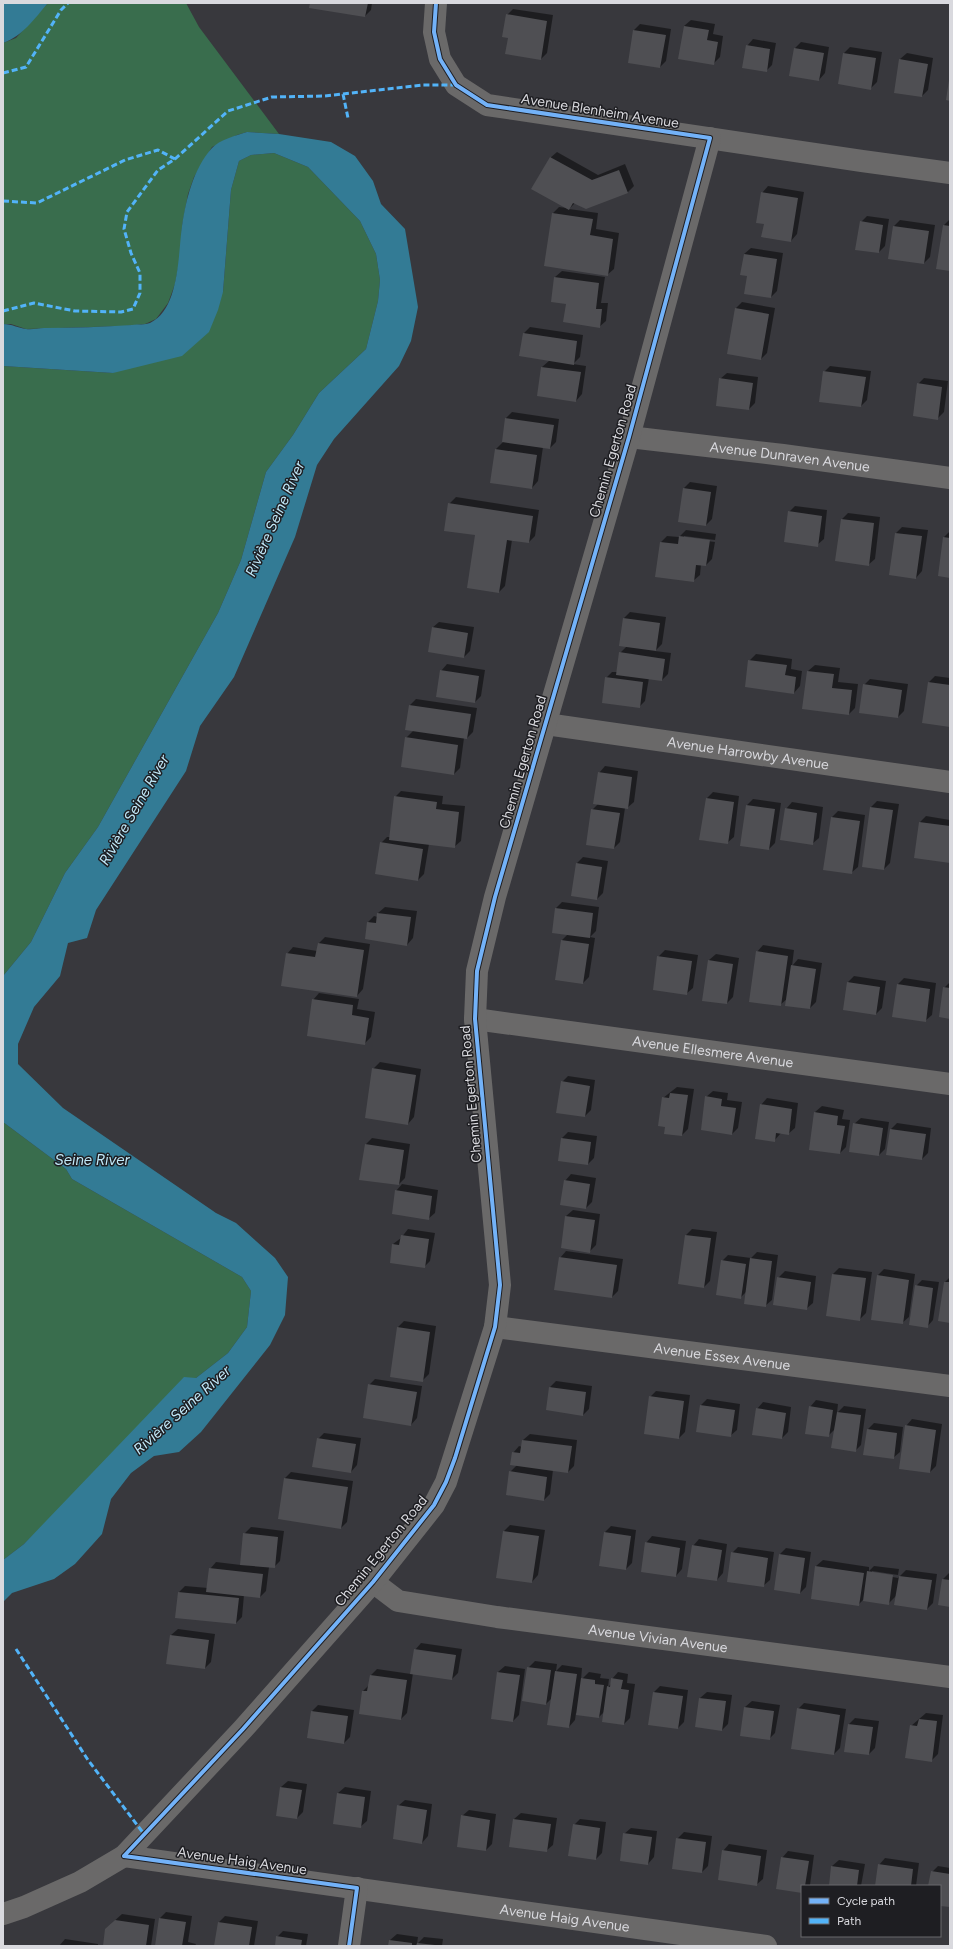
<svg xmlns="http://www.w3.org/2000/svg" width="953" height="1949" font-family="Figtree,sans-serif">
  <rect width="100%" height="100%" fill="#38383d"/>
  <path fill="#396d4d" d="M48,3h138l13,24 80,107 -32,-2 -10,3 -25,12 -18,30 -6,17 -6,32 -1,26 -6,32 -7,19 -12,16 -11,5 -20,2 -99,3 -15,-5h-8v-281l13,-5z
    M274,153l34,14 52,54 16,33 4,26 -2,21 -12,48 -47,44 -26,42 -27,37 -25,88 -23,53 -120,214 -33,46 -34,69 -28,34v-610l110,7 110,-81 8,-102 8,-29 12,-6z
    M3,1122l63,47 6,10 170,98 9,14 -4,36 -19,26 -32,25 -172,166 -21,16z"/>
  <path fill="#337b95" d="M3,3h45c-14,16 -24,32 -45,40z
    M247,132l32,2 52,8 24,14 18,25 8,23 24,25 13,78 -7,34 -12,25 -65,73 -17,26 -22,72 -61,140 -34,49 -14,45 -90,139 -9,28 -19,5 -8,33 -26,31 -16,37v20l45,44 153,105 20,10 39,35 13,19 -3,38 -15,30 -69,87 -22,20 -25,4 -23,17 -20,26 -9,35 -27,30 -21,15 -42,14 -9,9v-42l21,-16 160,-167 12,1 32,-25 19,-26 4,-36 -9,-14 -170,-98 -6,-10 -63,-47v-146l28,-34 34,-69 33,-46 120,-214 23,-53 25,-88 27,-37 26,-42 47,-44 12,-48 2,-21 -4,-26 -16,-33 -52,-54 -34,-14 -23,2 -12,6 -8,29 -8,102 -5,18 -9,22 -27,24 -69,17 -110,-7v-42c9,0 15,4 23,5 6,1 13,-1 18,-1 30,0 59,-1 88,-3 6,-1 13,0 18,-2 30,-14 28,-70 32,-97 4,-26 11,-57 30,-78 7,-8 25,-13 35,-16z"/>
  <path fill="#0007" d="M311,3h61l-1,7 -6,6z
    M513,9l40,6 -6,38 -6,6 -32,-22 -2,-22z
    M691,20l24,4 -2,10 10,2 -3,21 -7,7 -29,-38z
    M640,24l31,5 -5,32 -6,6 -31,-5 5,-32z
    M753,39l23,4 -4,22 -6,6 -19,-25z
    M801,42l28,5 -4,26 -6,7 -24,-32z
    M850,47l32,5 -5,30 -7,7 -31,-6 5,-30z
    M907,53l26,5 -5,32 -6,6 -22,-37z
    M557,152l41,23 27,-11 9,22 -6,6 -53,11 -6,6 29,4 -2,16 23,4 -5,36 -7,6 -54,-62 6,-6 8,1 -17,-50z
    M768,186l36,6 -7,42 -6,7 -26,-18 -3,-30z
    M867,216l22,3 -4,27 -6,6 -18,-30z
    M950,219v51l-13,-2 7,-43z
    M900,220l35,5 -5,32 -6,6 -30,-37z
    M751,248l32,5 -6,38 -6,6 -23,-22 -4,-21z
    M562,271l43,6 -4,26h7l-2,18 -7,6 -32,-24 -12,-26z
    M742,302l33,6 -8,45 -6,6 -25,-51z
    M530,327l53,8 -3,22 -7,7 13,2 -4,28 -6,7 -38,-6 4,-28 8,-7 -26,-27z
    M830,366l41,5 -4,29 -6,6 -37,-34z
    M727,373l31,4 -3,26 -6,6 -29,-30z
    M924,378l24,3 -4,31 -7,7 -19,-35z
    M512,412l47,7 -3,23 -6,6 -7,-1 -5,34 -6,7 -41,-6 5,-33 8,-8 2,-23z
    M690,482l27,4 -5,33 -6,6 -22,-37z
    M456,497l83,13 -4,26 -6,6 -17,-2 -7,46 -6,6 -23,-58 -27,-30z
    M795,506l32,4 -3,29 -7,6 -28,-33z
    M848,513l32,4 -5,42 -7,6 -26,-46z
    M902,527l26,3 -6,41 -6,7 -26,-4 6,-41z
    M686,530l30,4 -1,6 -31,-4v2l31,4 -3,17 -6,6 -5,-1 -1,11 -7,6 -32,-39 6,-6 12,1z
    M950,531v46l-6,-40z
    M630,612l36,5 -4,27 -7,7 16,2 -3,21 -6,6 -13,-2 -4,23 -6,6 -33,-29 6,-6h5l3,-19 7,-7 -7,-1 4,-27z
    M439,622l35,5 -4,24 -6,6 -32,-29z
    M756,654l36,5 -1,10 11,2 -2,15 -6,7 -45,-32z
    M447,664l38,6 -4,26 -6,6 -34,-31z
    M815,665l25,3 -2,14 20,2 -3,24 -6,6 -46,-6 5,-37z
    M935,676l15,2v48l-21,-44z
    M870,679l38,5 -4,27 -6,6 -34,-32z
    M416,699l61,9 -4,24 -6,6h-3l-4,30 -6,6 -48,-36 8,-8 -4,-25z
    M605,766l33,5 -4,31 -7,6h-2l-5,34 -6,6 -22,-38 6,-6 1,-31z
    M401,791l42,5 -1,8 23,2 -4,35 -7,6 -25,-3 -5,30 -6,6 -37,-37 6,-6h3l5,-40z
    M713,792l26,4 -5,41 -7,6 -26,-3 6,-42z
    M753,799l28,4 -6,40 -6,6 -28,-4 6,-40z
    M877,801l22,3 -9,59 -6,6 -21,-3 8,-59z
    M792,802l31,5 -4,31 -7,6 -26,-35z
    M838,811l27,4 -7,52 -7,6 -19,-56z
    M926,816l24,4v42l-30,-40z
    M583,857l25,4 -5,32 -6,6 -20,-36z
    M562,902l37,5 -3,24 -6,6 5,1 -6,39 -6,6 -21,-43 6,-6 -12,-26z
    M385,907l32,4 -4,27 -6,7 -39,-23 6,-6 4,1v-4z
    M325,937l45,7 -7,45 -6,7 -70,-42 6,-7 24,4 2,-8z
    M763,945l31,5 -2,16 6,-7 24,4 -6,39 -6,6 -23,-9 -7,6 -23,-53z
    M665,950l33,5 -5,33 -7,6 -28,-37z
    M716,954l23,4 -6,39 -6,6 -18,-43z
    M854,976l32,5 -4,27 -6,6 -28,-32z
    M904,978l32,5 -4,32 -7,6 -32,-5 5,-32z
    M950,982v36l-6,-30z
    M319,993l40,6 -2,10 18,3 -4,25 -6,6 -52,-43z
    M380,1062l41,7 -7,48 -6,7 -35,-55z
    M568,1076l27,4 -4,30 -6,6 -23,-34z
    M677,1087l17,2 -6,40 -6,6 -16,-9 -3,-28z
    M713,1091l15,2 -1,7 15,2 -4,26 -6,6 -26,-37z
    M767,1098l31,5 -3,25 -7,6 -7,-1 -7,8 -13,-36z
    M822,1106l22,4 -2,9 8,1 -4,27 -6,6 -25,-41z
    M861,1118l28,4 -4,27 -6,6 -25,-31z
    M897,1123l34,5 -3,25 -6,6 -31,-30z
    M568,1132l29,4 -3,22 -6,6 -26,-26z
    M372,1138l38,6 -5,34 -6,6 -34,-39z
    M571,1174l25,4 -4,24 -6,6 -21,-27z
    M402,1184l36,6 -3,23 -7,6 -32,-28z
    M573,1210l27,4 -4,31 -6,6 -24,-35z
    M408,1229l27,4 -5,28 -6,6 -31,-23 8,-6z
    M692,1229l25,3 -7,49 -6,6 -18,-52z
    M566,1251l57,8 -5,32 -6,6 -52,-39z
    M757,1252l21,3 -6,45 -7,6 -19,-14 -6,6 -18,-37 6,-6 23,3z
    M839,1268l33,4 -6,41 -6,6 -27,-45z
    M884,1269l31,5 -6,43 -7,6 -24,-48z
    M785,1271l31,5 -3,27 -7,6 -28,-31z
    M950,1277v45l-5,-40z
    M922,1280l17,2 -6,38 -6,7 -11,-41z
    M404,1321l32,5 -7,48 -7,7 -24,-54z
    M375,1379l47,7 -5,32 -6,7 -42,-40z
    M556,1381l36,5 -3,23 -6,6 -33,-28z
    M656,1391l34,4 -5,37 -6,6 -29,-41z
    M707,1399l33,5 -3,26 -7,6 -33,-5 4,-26z
    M816,1400l22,4 -1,9 7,-7 22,3 -5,36 -6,6 -20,-22 -7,7 -18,-29z
    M763,1402l28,5 -3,25 -6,6 -25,-29z
    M912,1419l30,5 -6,42 -6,6 -24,-46z
    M874,1423l29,4 -3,25 -7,6 -25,-29z
    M324,1433l37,5 -4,27 -6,7 -33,-33z
    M530,1434l47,6 -3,26 -6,6 -15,-2 -3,24 -6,6 -34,-28 7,-7 -4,-12 6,-7 3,1 1,-7z
    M291,1472l62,9 -6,41 -6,6 -62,-10 6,-40z
    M510,1525l35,5 -7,45 -6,7 -28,-51z
    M611,1526l25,4 -4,33 -6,6 -26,-4 5,-33z
    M251,1527l33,4 -4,30 -6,6h-5l-3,24 -6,6 -16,-2 -2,22 -6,6 -59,-6 2,-25 6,-6 23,2 2,-19 6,-7 25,3 3,-31z
    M652,1536l34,5 -4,28 -6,7 -30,-33z
    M699,1539l28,5 -4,29 -6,7 -24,-34z
    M738,1547l36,5 -4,28 -7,6 -31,-33z
    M786,1548l25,4 -5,35 -6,6 -20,-39z
    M823,1560l46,7v4l5,-5 25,3 -1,6 -26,-4v2l26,5 8,-8 31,4 -4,29 -6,6 -30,-14 -8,8 -26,-3 -5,5 -46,-7 4,-32z
    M949,1573h1v33l-7,-27z
    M178,1629l37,5 -4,28 -6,6 -34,-33z
    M421,1643l41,6 -4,24 -6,6 -39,-6 -6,40 -6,6 -38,-28 6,-6 2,-10 6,-6 34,5 4,-24z
    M535,1661l22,3 -1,7 6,-6 20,3 -1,12 8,-8 12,2 -1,4 9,1 -1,8 3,-3 1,-5 6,-7 10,2 -1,9 8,1 -5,34 -6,6 -19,-13 -6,6 -23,-4 -1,7 -6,7 -17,-29 -6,6 -18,-36z
    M505,1666l20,3 -6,46 -6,6 -15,-49z
    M660,1686l28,4 -4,32 -6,6 -24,-36z
    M707,1692l25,3 -4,29 -6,6 -26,-4 4,-28z
    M752,1701l28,4 -5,28 -6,6 -24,-32z
    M804,1703l42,6 -6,39 -6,6 -36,-45z
    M318,1705l36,5 -4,27 -6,6 -32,-32z
    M926,1713l17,2 -5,39 -7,7 -20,-35z
    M855,1718l24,3 -4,27 -6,6 -24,-3 4,-27z
    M288,1781l19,3 -4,28 -6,6 -20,-3 4,-28z
    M345,1787l26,4 -4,30 -7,6 -22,-34z
    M405,1800l27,4 -4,32 -6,7 -24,-37z
    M469,1810l27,4 -4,30 -6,6 -24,-34z
    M521,1813l36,5 -4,27 -7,6 -36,-5 4,-27z
    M580,1819l26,3 -4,31 -6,6 -22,-34z
    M631,1828l26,3 -3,26 -6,7 -24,-30z
    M684,1832l28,4 -4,30 -6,6 -25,-33z
    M729,1844l38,6 -4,29 -7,6 -33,-34z
    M788,1851l26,4 -4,30 -8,1v5l-20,-33z
    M885,1858l34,5 -3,23h-40l3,-21z
    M839,1860l26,4 -4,22h-31l2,-20z
    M938,1866l12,2v38l-10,-1v-19h-11l3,-14z
    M166,1912l26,4 -4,26 8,2 -1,2h-39l4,-28z
    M122,1914l33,5 -4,27h-47l8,-23z
    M225,1916l33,5 -4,25h-39l4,-24z
    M283,1931l25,3 -2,12h-30l1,-9z
    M397,1934l21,3 -1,7 7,-7 19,2 -1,7h-53l1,-6z
    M65,1939l33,5v2h-39z"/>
  <path fill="#4f4f53" d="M310,3h58l-3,14 -56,-9z
    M506,14l41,7 -6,39 -36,-6 3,-16 -6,-1z
    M684,26l25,4 -2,10 11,2 -4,23 -36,-6z
    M633,30l33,5 -6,33 -32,-5z
    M746,45l24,4 -3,23 -25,-4z
    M794,48l30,5 -5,28 -30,-5z
    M843,53l33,5 -5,32 -33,-6z
    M899,59l29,5 -6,33 -28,-4z
    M949,80h1v21l-4,-1z
    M550,157l42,23 27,-10 9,23 -42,16 -13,-6 -4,7 -38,-21z
    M761,192l37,6 -7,44 -30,-5 3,-13 -8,-1z
    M552,213l41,6 -3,16 23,4 -5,37 -64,-10z
    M860,221l23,4 -4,28 -24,-3z
    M943,225l7,1v45l-14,-2z
    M893,226l36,5 -5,33 -36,-5z
    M744,254l33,5 -6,39 -27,-4 3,-18 -7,-1z
    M554,277l45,6 -3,26h6l-2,19 -37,-6 3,-18 -15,-2z
    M735,308l34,6 -8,46 -34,-6z
    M523,333l54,8 -3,24 -55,-9z
    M541,367l40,5 -5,30 -39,-6z
    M823,371l43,6 -5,30 -42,-5z
    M719,378l34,5 -4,27 -33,-4z
    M917,383l25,4 -4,33 -25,-4z
    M505,418l49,7 -4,24 -48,-7z
    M495,449l42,6 -5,34 -42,-6z
    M683,488l28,4 -5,34 -28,-4z
    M448,503l85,13 -4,27 -22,-3 -8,53 -32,-5 8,-53 -31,-4z
    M788,511l34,5 -4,31 -34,-5z
    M841,519l33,4 -5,43 -34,-5z
    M895,533l27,3 -6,43 -27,-4z
    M679,536l31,4 -4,26 -10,-1 -2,17 -39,-5 5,-35 18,2z
    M943,537l7,1v40l-12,-2z
    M623,618l37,5 -4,28 -37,-5z
    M432,627l36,6 -4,25 -36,-6z
    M619,652l46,7 -3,22 -46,-6z
    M748,660l39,5 -2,10 11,2 -2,17 -49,-7z
    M440,670l39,6 -4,27 -39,-6z
    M807,671l27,3 -2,14 20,2 -3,25 -47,-6z
    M605,677l38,5 -3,26 -38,-5z
    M928,682l22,3v42l-28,-4z
    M863,684l39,6 -4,28 -39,-5z
    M409,705l62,9 -4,25 -62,-9z
    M405,737l53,8 -4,30 -53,-8z
    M598,772l34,5 -4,32 -35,-5z
    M394,796l43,6 -1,7 23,3 -4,36 -66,-8z
    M706,798l28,4 -6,42 -29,-4z
    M746,805l29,4 -6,41 -29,-4z
    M870,807l23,3 -9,60 -22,-3z
    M785,808l32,5 -4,32 -33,-5z
    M591,809l29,4 -6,36 -28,-4z
    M831,817l29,4 -8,53 -29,-4z
    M919,822l31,4v37l-36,-5z
    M380,842l43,7 -5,32 -43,-7z
    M576,863l26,4 -5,33 -26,-4z
    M555,908l38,5 -3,25 -38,-5z
    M377,913l34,4 -4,29 -42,-7 2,-17 9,1z
    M561,940l28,4 -6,40 -28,-4z
    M318,943l46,7 -7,47 -76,-11 5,-33 29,4z
    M756,951l32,5 -7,50 -32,-4z
    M657,956l35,5 -5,34 -34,-5z
    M708,960l25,4 -6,40 -25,-3z
    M791,965l25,4 -6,40 -25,-3z
    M847,982l33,5 -4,28 -33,-5z
    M897,984l33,5 -4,33 -34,-5z
    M943,987l7,1v31l-11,-2z
    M312,999l41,6 -1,10 17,3 -4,27 -58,-9z
    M372,1068l44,7 -8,50 -43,-7z
    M561,1081l29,5 -5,31 -29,-4z
    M670,1093l18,2 -6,41 -18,-2 1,-7 -7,-1 4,-29 7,1z
    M705,1096l17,3 -1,7 15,2 -4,27 -31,-5z
    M760,1104l32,5 -3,26 -13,-2 -1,9 -20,-3z
    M814,1112l24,4 -1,9 8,1 -5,28 -31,-4z
    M853,1123l30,5 -4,28 -30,-4z
    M890,1129l36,5 -4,26 -36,-5z
    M561,1138l30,4 -3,23 -30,-4z
    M365,1144l39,6 -5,35 -40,-5z
    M564,1180l26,4 -4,25 -26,-4z
    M395,1190l37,6 -3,24 -37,-6z
    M565,1216l30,4 -5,33 -29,-5z
    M401,1235l28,4 -4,29 -35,-5 2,-19 7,1z
    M685,1235l26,3 -7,50 -26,-4z
    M559,1257l58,8 -5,33 -58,-8z
    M750,1258l22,3 -6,46 -22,-3z
    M721,1260l25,4 -5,35 -25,-4z
    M832,1274l34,4 -6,43 -34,-5z
    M877,1275l32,5 -6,44 -32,-4z
    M777,1277l34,5 -4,28 -34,-5z
    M944,1282h6v41l-12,-2z
    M915,1285l18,3 -5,40 -19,-3z
    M397,1327l33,5 -7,50 -33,-5z
    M368,1384l49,8 -6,34 -48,-8z
    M549,1387l37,5 -3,24 -37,-6z
    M649,1396l35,5 -5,38 -35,-5z
    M700,1405l35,5 -4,27 -35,-5z
    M809,1406l24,4 -4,27 -24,-3z
    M756,1408l30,5 -4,26 -30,-4z
    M837,1412l24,3 -5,37 -25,-4z
    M905,1425l31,5 -6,43 -31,-4z
    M867,1429l30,4 -3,26 -31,-4z
    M317,1438l39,6 -5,29 -39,-6z
    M522,1440l50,6 -4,27 -58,-8 2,-13 8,1z
    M509,1471l38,6 -3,24 -38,-6z
    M284,1478l64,9 -7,42 -63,-10z
    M503,1531l36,5 -7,47 -36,-5z
    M604,1532l27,4 -5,34 -27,-4z
    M243,1533l35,4 -3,31 -35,-3z
    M645,1542l35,6 -4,29 -35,-5z
    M692,1545l30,5 -5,31 -30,-4z
    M731,1552l37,6 -4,29 -37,-5z
    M779,1554l26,4 -5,36 -26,-4z
    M815,1566l49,7 -5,33 -48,-7z
    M209,1568l54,6 -3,24 -54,-6z
    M867,1571l26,4 -4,30 -26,-4z
    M899,1576l33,4 -5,30 -33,-5z
    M942,1579l8,1v27l-12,-2z
    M178,1592l61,6 -3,26 -61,-6z
    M170,1635l39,5 -4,29 -39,-5z
    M414,1649l42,6 -4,25 -42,-6z
    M527,1667l24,3 -5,35 -24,-4z
    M555,1671l22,3 -8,54 -22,-3z
    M497,1672l23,3 -7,47 -22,-3z
    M370,1675l37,5 -6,40 -42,-6 3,-23h5z
    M581,1678l14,2v4l9,1 -5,33 -23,-3z
    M611,1678l12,2 -2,9 8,1 -5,35 -22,-3 5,-36 3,1z
    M653,1692l30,4 -5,33 -30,-4z
    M699,1698l27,3 -4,30 -27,-4z
    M744,1707l30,4 -4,29 -30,-4z
    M797,1708l43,7 -6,40 -43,-6z
    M311,1711l37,5 -4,28 -37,-6z
    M919,1719l18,2 -5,41 -27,-4 5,-33 7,1z
    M848,1724l25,3 -4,28 -25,-3z
    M280,1787l22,3 -5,29 -21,-3z
    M337,1793l28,4 -4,31 -28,-4z
    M397,1805l30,5 -5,34 -29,-5z
    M461,1815l29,5 -4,31 -29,-4z
    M513,1819l38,5 -4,28 -38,-5z
    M573,1824l27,4 -4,32 -28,-4z
    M623,1833l29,4 -4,28 -28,-4z
    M676,1838l30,4 -4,31 -30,-4z
    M722,1850l39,6 -4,30 -39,-6z
    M781,1857l28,4 -4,25h-3v7l-26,-4z
    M878,1864l35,5 -2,17h-36z
    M831,1866l28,4 -2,16h-28z
    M931,1871l19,3v33l-10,-1v-20h-12z
    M159,1918l27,4 -4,24h-27z
    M115,1920l34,5 -3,21h-43l2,-17z
    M218,1922l34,5 -3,19h-35z
    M276,1936l26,4 -1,6h-26z
    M389,1940l23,3v3h-24z
    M417,1943l18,2v1h-19z"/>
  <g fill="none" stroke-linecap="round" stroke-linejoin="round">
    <g stroke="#6a6969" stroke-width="22">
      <path d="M436,3l-2,29 6,27 16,26 31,20 375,56 88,12"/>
      <path id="s1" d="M629,437l154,18 167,23"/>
      <path id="s2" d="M546,724l404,58"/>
      <path id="s3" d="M475,1019l475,65"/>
      <path id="s4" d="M495,1327l455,59"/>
      <path id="s5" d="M373,1582l25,19 99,16 453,60"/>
      <path id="s6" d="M124,1856l642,90"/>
      <path d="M3,1914l21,-7 56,-25 44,-26 119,-127 130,-147 61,-77 12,-23 49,-155 5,-42 -25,-266 2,-48 18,-74 134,-460 81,-299"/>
      <path d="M349,1946l8,-58"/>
    </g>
    <path stroke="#52b3f8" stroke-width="3" stroke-dasharray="6 3" stroke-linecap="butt" d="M3,73l23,-6 35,-57 7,-7
      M343,94l5,24
      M3,201l34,2 88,-43 33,-10 17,9
      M3,311l31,-8 41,8 46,1 12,-3 7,-16v-20l-9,-20 -7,-24 3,-17 31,-42 17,-11 53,-48 44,-14 52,-1 99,-11h33
      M16,1649l72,111 56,74"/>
    <defs>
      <path id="cycleway" d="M124,1856l119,-127 130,-147 61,-77 12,-23 9,-24 40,-131 5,-42 -25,-266 2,-48 18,-74 134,-460 81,-299 -223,-33 -31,-20 -16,-26 -6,-27 2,-29
        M124,1856l233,32 -8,58"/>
    </defs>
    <use href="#cycleway" stroke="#1e1e22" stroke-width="6"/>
    <use href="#cycleway" stroke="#73b2f8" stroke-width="4"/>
  </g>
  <g text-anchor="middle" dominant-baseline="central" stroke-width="3" stroke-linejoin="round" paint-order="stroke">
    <g font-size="14" fill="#d9d9de" stroke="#1e1e22">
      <text transform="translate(600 111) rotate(9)">Avenue Blenheim Avenue</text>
      <text transform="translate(613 451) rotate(-74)">Chemin Egerton Road</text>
      <text stroke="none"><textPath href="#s1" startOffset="162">Avenue Dunraven Avenue</textPath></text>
      <text stroke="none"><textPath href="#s2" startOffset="204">Avenue Harrowby Avenue</textPath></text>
      <text transform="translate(523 762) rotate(-74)">Chemin Egerton Road</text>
      <text stroke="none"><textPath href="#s3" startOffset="240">Avenue Ellesmere Avenue</textPath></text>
      <text transform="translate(471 1094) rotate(-95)">Chemin Egerton Road</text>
      <text stroke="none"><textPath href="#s4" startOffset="229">Avenue Essex Avenue</textPath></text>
      <text transform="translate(381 1551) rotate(-51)">Chemin Egerton Road</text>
      <text stroke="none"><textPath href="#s5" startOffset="294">Avenue Vivian Avenue</textPath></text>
      <text transform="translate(242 1861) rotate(8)">Avenue Haig Avenue</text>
      <text stroke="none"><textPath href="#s6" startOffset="445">Avenue Haig Avenue</textPath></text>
    </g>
    <g font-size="15" font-style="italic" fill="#c1e9f9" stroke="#1e1e22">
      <text transform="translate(275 519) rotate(-66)">Rivière Seine River</text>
      <text transform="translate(134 810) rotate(-60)">Rivière Seine River</text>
      <text x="92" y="1160">Seine River</text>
      <text transform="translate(182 1410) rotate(-42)">Rivière Seine River</text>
    </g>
  </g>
  <rect width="953" height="1949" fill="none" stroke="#d9d9de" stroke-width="8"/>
  <rect x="801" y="1885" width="140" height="52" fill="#1e1e22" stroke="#69696d"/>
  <rect x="809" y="1898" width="20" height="6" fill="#73b2f8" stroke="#69696d"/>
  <text x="837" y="1905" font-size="12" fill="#d9d9de">Cycle path</text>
  <rect x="809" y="1918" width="20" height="6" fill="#52b3f8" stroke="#69696d"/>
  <text x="837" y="1925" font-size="12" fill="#d9d9de">Path</text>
</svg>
